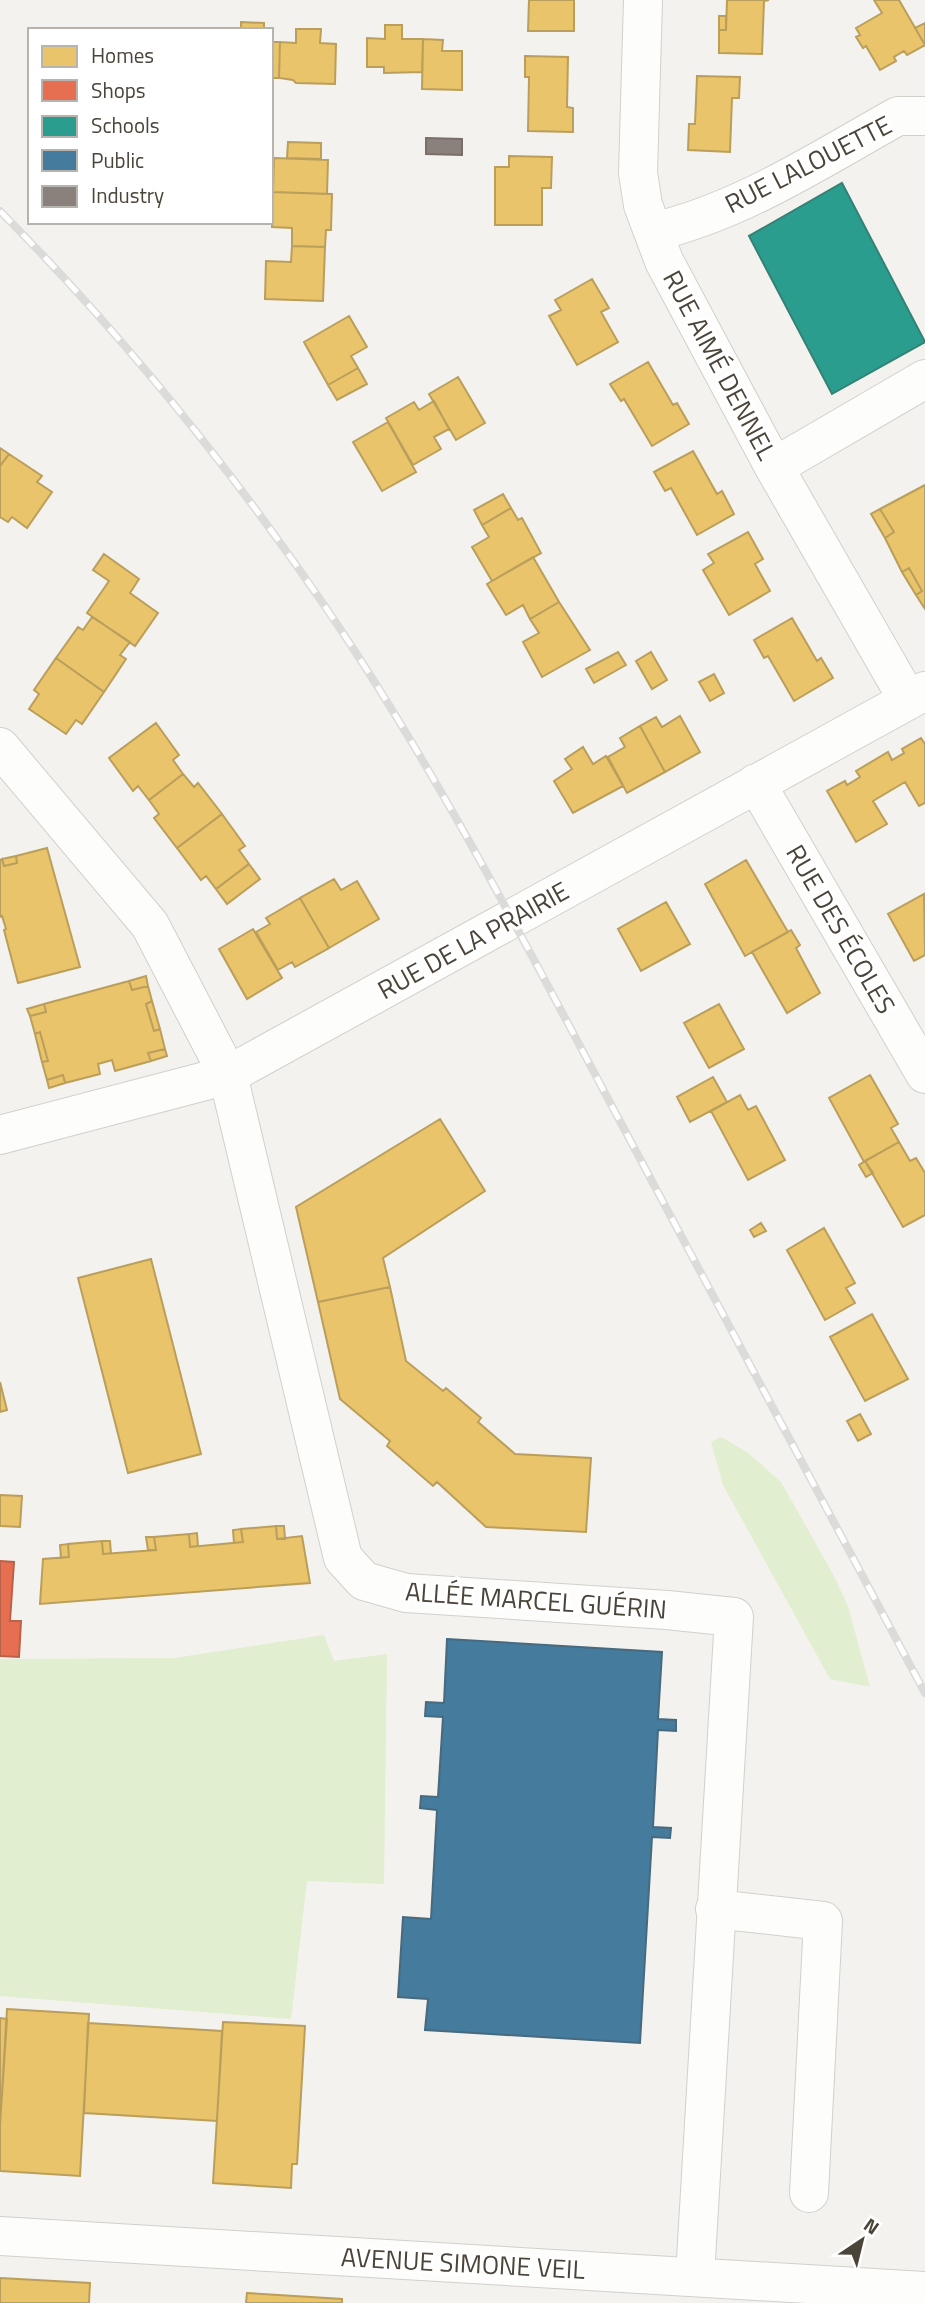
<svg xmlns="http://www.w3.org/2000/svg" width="925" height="2303" font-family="'Titillium Web',sans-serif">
  <rect width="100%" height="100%" fill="#f4f2ee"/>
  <path fill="#e1eecf" d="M721,1437l26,15 34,30 53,94 14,30 22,81 -40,-8 -107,-194 -12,-43z
    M324,1635l10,26 53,-7 -3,230 -77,-3 -16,138 -291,-23v-337l174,-1z"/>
  <path fill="#e9c46a" stroke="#ba9e5b" stroke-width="2" d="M529,0h45v31h-46z
    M727,0h42l-5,1 -2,53 -43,-1v-23h7z
    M874,0h25l26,45 -18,10 -3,-4 -10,6 2,4 -16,9 -14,-24 -3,2 -7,-11 4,-2 -4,-7 26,-15z
    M719,16h7v14h-7z
    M241,22l23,1v7h-23z
    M925,23v22l-10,-17z
    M385,25h17v14h21l-1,33 -38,1v-6h-17v-29l18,1z
    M296,29h25l-1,14 16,1 -1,40 -39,-1 -3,-3 -14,-2 1,-36 16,1z
    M423,39l20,1 -1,11h20v39l-40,-1z
    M271,42h9l-1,36h-8z
    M525,56l43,1 -1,50 6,1v24l-45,-1 1,-54h-4z
    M697,76l43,1 -1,21h-7l-2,54 -42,-2 1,-26h6z
    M288,142l33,1v16l-34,-1z
    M509,156l43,1 -1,31h-9v37h-47v-58h14z
    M274,158l54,2 -1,34 -54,-2z
    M273,192l59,2 -1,36h-5l-1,17 -33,-1v-18l-20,-1z
    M292,246l33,1 -2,54 -58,-2 1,-38 25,1z
    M592,279l17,29 -8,4 17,30 -41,23 -28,-49 12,-6 -6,-10z
    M349,316l18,31 -16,9 7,12 -30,17 -24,-43z
    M648,362l25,43 4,-2 12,21 -37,22 -28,-47 -3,2 -11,-17z
    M358,368l9,16 -30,16 -9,-15z
    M458,377l27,46 -29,17 -27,-46z
    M434,401l15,28 -15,8 7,12 -28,16 -27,-47 28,-16 5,8z
    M388,422l28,50 -34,19 -29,-49z
    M0,448l9,6 -9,12z
    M693,451l24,43 5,-3 12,23 -37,21 -26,-47 -6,3 -11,-19z
    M9,454l33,22 -5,6 15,10 -25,36 -15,-11 -4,5 -8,-5v-51z
    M925,485v124l-9,-14 6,-4 -13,-23 -7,4 -17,-34 9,-6 -14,-23z
    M503,494l8,14 -29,17 -8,-15z
    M511,508l7,12 4,-2 19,35 -49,28 -20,-34 17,-10 -7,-12z
    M880,509l14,23 -9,6 -14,-24z
    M748,532l15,27 -8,5 15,27 -41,24 -26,-45 11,-7 -6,-9z
    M104,554l35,25 -9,14 28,20 -23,33 -48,-33 22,-32 -16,-11z
    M533,557l26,45 -29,17 -7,-14 -17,10 -19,-31z
    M909,568l13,23 -6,4 -14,-23z
    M559,602l31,48 -48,27 -19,-35 16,-9 -9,-14z
    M92,617l38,25 -10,13 6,4 -22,33 -48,-34 22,-31 5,3z
    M792,618l25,43 4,-3 12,20 -39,23 -26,-45 -4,2 -10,-18z
    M618,652l8,13 -32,18 -8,-14z
    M651,652l16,28 -15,9 -16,-28z
    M56,658l48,34 -22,32 -6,-4 -10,14 -37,-25 10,-15 -5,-4z
    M714,674l10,19 -14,8 -11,-19z
    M680,716l20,36 -35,20 -25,-46 16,-9 6,10z
    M156,723l23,32 -6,5 10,14 -34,26 -11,-14 -5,5 -24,-33z
    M640,726l25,46 -38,21 -19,-36 17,-10 -5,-9z
    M921,738l4,6v59l-6,3 -14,-24 -32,19 14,23 -31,18 -29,-51 18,-10 2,4 13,-8 -4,-6 32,-19 4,8 12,-7 -2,-4z
    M583,747l10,17 13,-8 17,30 -50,27 -19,-32 18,-12 -7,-10z
    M183,774l11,13 4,-4 24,31 -45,34 -23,-30 5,-4 -10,-14z
    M222,814l23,32 -6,4 10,14 -33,25 -10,-13 -5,4 -24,-32z
    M47,848l33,119 -62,16 -14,-53 2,-1 -4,-13 -2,1v-57l2,-1 2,7 13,-3 -1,-7z
    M16,856l1,7 -13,3 -2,-7z
    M746,860l42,72 -43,24 -40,-72z
    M249,864l11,15 -33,25 -11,-15z
    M334,879l7,11 16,-9 22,38 -50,29 -29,-50z
    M924,894l1,61 -11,6 -26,-47z
    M300,898l29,50 -34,19 -3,-5 -14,8 -22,-38 14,-8 -4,-6z
    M666,902l24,42 -49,27 -23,-42z
    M253,929l29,49 -35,21 -28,-50z
    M791,930l9,15 -4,3 24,45 -33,20 -35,-61z
    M146,976l2,10 -16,4 -3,-9z
    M129,981l3,9 16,-4 4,15 -6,3 8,27 6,-2 5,20 -17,4 3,8 -36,10 -3,-11 -14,4 2,10 -35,9 -2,-8 -16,5 -5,-18 6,-1 -8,-29 -5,2 -5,-18 16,-4 -2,-8z
    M152,1001l8,28 -6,2 -8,-27z
    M44,1004l2,8 -16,4 -3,-7z
    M719,1004l25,45 -35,19 -25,-45z
    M40,1032l8,29 -6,1 -7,-28z
    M165,1049l2,7 -16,5 -3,-8z
    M63,1075l2,8 -16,5 -2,-8z
    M870,1075l28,49 -7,4 8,14 -35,20 -35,-64z
    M713,1077l14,25 -37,20 -13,-25z
    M740,1095l8,15 8,-4 29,54 -37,20 -37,-69z
    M440,1119l45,72 -102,67 7,29 -72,15 -22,-95z
    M899,1142l11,19 6,-3 9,15v42l-22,12 -38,-66z
    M865,1161l8,12 -7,4 -7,-12z
    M761,1223l5,8 -12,6 -4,-7z
    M824,1228l31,55 -9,5 9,15 -30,17 -38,-70z
    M151,1259l50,195 -73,19 -50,-195z
    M390,1287l16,74 37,30 3,-3 35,30 -3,4 37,32 76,4 -5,74 -100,-5 -49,-45 -4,4 -46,-40 3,-5 -50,-42 -22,-97z
    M872,1314l36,65 -43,22 -35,-64z
    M0,1382l7,28 -7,2z
    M860,1414l11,20 -13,7 -11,-20z
    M0,1495l22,1 -2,31 -20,-1z
    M276,1526l1,13 25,-3 8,47 -270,21 3,-45 26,-2 -1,-13 34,-3 1,13 53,-4 -2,-13 35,-3 1,13 53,-5 -2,-13z
    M276,1526h8l1,13h-8z
    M241,1529l2,13 -9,1 -1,-13z
    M197,1533l1,13 -8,1 -1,-13z
    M146,1537h8l2,13h-8z
    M102,1541h8l1,13h-8z
    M68,1544l1,13 -8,1 -1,-13z
    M7,2009l82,5 -9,162 -80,-5v-45z
    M0,2018l7,1 -6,90h-1z
    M223,2022l82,4 -8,138h-5l-1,24 -78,-5z
    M88,2023l134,8 -5,90 -133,-8z
    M0,2278l90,5 -1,20h-89z
    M247,2293l95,6v4h-96z"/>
  <path fill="#e76f51" stroke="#b8624a" stroke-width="2" d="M0,1561l14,1 -4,59h11l-2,36 -19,-1z"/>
  <path fill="#2a9d8f" stroke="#348275" stroke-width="2" d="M842,183l83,159 -93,52 -83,-158z"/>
  <path fill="#457b9d" stroke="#476a7f" stroke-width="2" d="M447,1639l215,13 -4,67 18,1v11l-18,-1 -5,97 18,1 -1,10 -18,-1 -12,206 -215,-13 3,-31 -30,-2 5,-80 28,2 6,-109 -17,-2 1,-12 17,1 5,-80 -18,-1 1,-14 18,1z"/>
  <path fill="#8a817c" stroke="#776f68" stroke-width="2" d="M426,138l36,1v16l-36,-1z"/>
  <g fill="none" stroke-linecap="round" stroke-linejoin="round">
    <defs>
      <path id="minor" d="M643,0l-5,173 5,32 21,56 110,206 134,233
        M653,232c89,-21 166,-72 245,-116h27
        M774,467l151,-88
        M0,747l150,178 78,150 115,483 21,23 42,12 261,17 67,7 -39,659
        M756,783l169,291
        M0,1135l228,-60 697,-384
        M715,1909l108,12 -14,272
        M0,2236l925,55"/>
    </defs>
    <use href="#minor" stroke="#d2d0cb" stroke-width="40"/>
    <use href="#minor" stroke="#fdfdfc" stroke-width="38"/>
    <defs>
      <path id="rail" d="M0,211c120,121 228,254 324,394 113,165 204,344 298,520 101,189 202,379 303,568"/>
    </defs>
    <use href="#rail" stroke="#dbdbda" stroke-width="8"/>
    <use href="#rail" stroke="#fff" stroke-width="5" stroke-dasharray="16" stroke-linecap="butt"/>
  </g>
  <g text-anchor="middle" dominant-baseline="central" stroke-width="7" stroke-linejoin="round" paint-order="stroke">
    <g font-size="26" fill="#4b4439" stroke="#fff">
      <text transform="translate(808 164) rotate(-27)">RUE LALOUETTE</text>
      <text transform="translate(720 365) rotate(62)">RUE AIMÉ DENNEL</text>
      <text transform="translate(841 929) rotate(60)">RUE DES ÉCOLES</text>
      <text transform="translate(473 940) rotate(-29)">RUE DE LA PRAIRIE</text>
      <text transform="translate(536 1600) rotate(4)">ALLÉE MARCEL GUÉRIN</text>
      <text transform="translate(463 2263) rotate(3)">AVENUE SIMONE VEIL</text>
    </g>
  </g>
  <rect x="28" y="28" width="245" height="196" fill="#ffffff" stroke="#b7b4b0" stroke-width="2"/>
  <rect x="42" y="46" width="35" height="21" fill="#e9c46a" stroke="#b7b4b0" stroke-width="2"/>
  <text x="91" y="63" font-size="21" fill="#4b4439">Homes</text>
  <rect x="42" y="80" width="35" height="21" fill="#e76f51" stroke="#b7b4b0" stroke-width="2"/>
  <text x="91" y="98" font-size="21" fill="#4b4439">Shops</text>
  <rect x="42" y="116" width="35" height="21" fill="#2a9d8f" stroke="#b7b4b0" stroke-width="2"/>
  <text x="91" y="133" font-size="21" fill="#4b4439">Schools</text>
  <rect x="42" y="150" width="35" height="21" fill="#457b9d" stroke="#b7b4b0" stroke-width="2"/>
  <text x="91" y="168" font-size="21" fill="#4b4439">Public</text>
  <rect x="42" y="186" width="35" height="21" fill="#8a817c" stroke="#b7b4b0" stroke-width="2"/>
  <text x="91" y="203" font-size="21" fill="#4b4439">Industry</text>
  <g transform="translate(862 2240) rotate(35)" stroke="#ffffff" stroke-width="5" paint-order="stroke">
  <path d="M0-5L12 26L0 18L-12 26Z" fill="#4b4439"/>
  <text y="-10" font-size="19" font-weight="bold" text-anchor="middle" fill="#4b4439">N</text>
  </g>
</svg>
